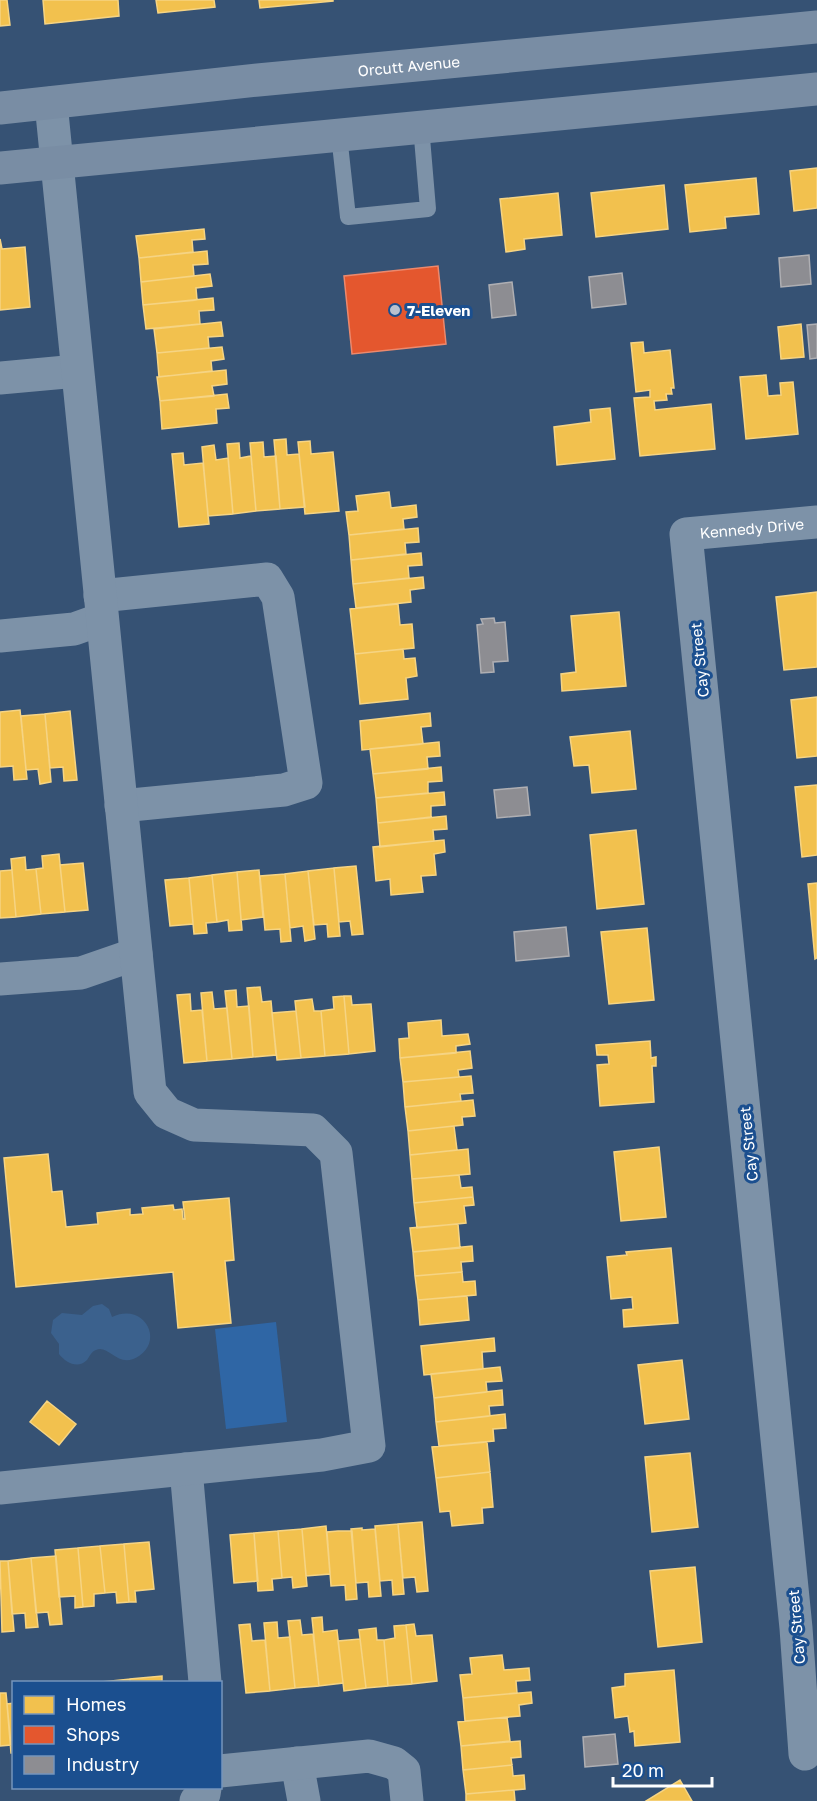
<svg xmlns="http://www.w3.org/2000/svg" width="817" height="1801" font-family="'Golos Text',sans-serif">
  <rect width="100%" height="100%" fill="#365274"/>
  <path fill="#2f66a5" d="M276,1322l11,100 -61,7 -11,-100z"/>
  <path fill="#3b618d" d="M102,1304l7,5 3,8c32,-15 52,23 27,39 -21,14 -30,-12 -43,-6 -5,2 -6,6 -9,10 -9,9 -21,3 -28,-6v-10l-8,-11 2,-13 9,-7 20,2 11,-9z"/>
  <path fill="#f2c14e" stroke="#f6d483" stroke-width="1.5" d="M0,0h7l3,25 -10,1z
    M43,0h75l1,16 -74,8z
    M156,0h58l1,7 -57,6z
    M259,0h74v1l-73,7z
    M817,168v40l-23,3 -4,-40z
    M756,178l3,36 -34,3 1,11 -36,4 -5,-47z
    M664,185l4,44 -72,8 -5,-44z
    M558,193l4,42 -38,4 1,10 -19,3 -6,-53z
    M204,229l1,10 -13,1 1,12 -54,6 -3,-22z
    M0,239l2,10 23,-2 5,60 -30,3z
    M207,251l1,13 -15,1 1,11 -53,6 -2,-24z
    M210,274l2,12 -16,2 1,12 -54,5 -2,-23z
    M213,298l1,12 -15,1 1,13 -54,5 -3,-24z
    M221,322l2,14 -15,1 1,11 -52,5 -3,-24z
    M801,324l3,33 -23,2 -3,-32z
    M643,342l1,11 26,-3 4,38h-3l1,6h-6l1,6 -13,1 1,9 56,-6 4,45 -75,7 -6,-58 16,-1v-7l-14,2 -5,-49z
    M222,347l2,12 -13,2 1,10 -53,6 -2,-24z
    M226,370l1,14 -15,2 2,10 -54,5 -3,-24z
    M766,375l2,21 13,-1 -1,-12 13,-1 5,52 -52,5 -6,-62z
    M227,394l2,14 -13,1 1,14 -55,6 -2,-28z
    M610,408l5,51 -58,6 -3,-38 37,-5 -1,-12z
    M286,439l1,16 12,-1 6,53 -25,2 -6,-69z
    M310,441l1,13 22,-2 6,59 -34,3 -7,-72z
    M263,442l1,15 12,-1 4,53 -24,2 -6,-68z
    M239,443l1,15 11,-2 5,55 -23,3 -6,-70z
    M214,445l2,15 12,-2 5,56 -25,2 -6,-69z
    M183,453l1,12 19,-2 6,61 -30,3 -7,-73z
    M389,492l2,16 25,-3 1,12 -14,2 1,10 -55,6 -3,-23 12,-1 -2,-15z
    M418,528l1,14 -14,1 1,11 -55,6 -2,-25z
    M421,553l1,12 -14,1 1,12 -56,6 -2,-24z
    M423,577l1,11 -14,2 1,12 -55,6 -3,-24z
    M817,592v75l-33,3 -8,-73z
    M398,604l2,21 12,-1 2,24 -59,6 -5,-45z
    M619,612l7,74 -64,5 -1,-17 15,-2 -5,-56z
    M403,649l1,10 11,-1 2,18 -11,2 2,21 -48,5 -5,-50z
    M817,697v59l-20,2 -6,-58z
    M20,710l7,69 -13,1 -1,-14 -13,1v-55z
    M70,711l7,69 -13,1 -1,-14 -13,1 -5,-54z
    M430,713l1,13 -10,1 2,17 -61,6 -2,-29z
    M45,714l6,68 -11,2 -2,-15 -12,1 -5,-54z
    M630,731l6,58 -44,4 -3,-28 -15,1 -4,-29z
    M439,742l1,14 -13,1 1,12 -55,5 -3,-25z
    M441,767l1,14 -14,1v11l-52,5 -3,-24z
    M817,785v70l-15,2 -7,-70z
    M444,792l1,13 -14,1v11l-53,6 -2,-25z
    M446,816l1,13 -14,1 1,11 -54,6 -2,-24z
    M636,830l8,74 -47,5 -7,-74z
    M444,840l1,12 -11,2 2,21 -15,1 2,16 -32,3 -1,-16 -14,2 -3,-34z
    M59,854l6,58 -24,2 -5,-45 7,-1 -1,-12z
    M25,857l1,13 10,-1 5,45 -25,3 -5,-58z
    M83,863l5,47 -23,2 -5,-47z
    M356,866l7,68 -11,1 -2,-14 -11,1 -5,-54z
    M334,868l6,68 -12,1 -1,-13 -13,1 -6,-54z
    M12,870l4,47 -16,1v-47z
    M259,870l4,47 -22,3 -4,-48z
    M308,871l7,68 -10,2 -2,-15 -13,2 -5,-54z
    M237,872l5,58 -13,1 -1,-11 -11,2 -5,-47z
    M285,874l6,67 -10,1 -1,-13 -15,1 -5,-54z
    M212,875l5,47 -11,1 1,10 -13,1 -5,-56z
    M189,878l4,46 -23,2 -5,-46z
    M817,883v75l-2,1 -7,-75z
    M647,928l7,72 -45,4 -8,-72z
    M260,987l2,15 9,-1 5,54 -23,2 -6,-69z
    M236,990l1,17 12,-1 4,51 -21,2 -7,-68z
    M212,992l2,17 13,-1 5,51 -25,2 -6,-68z
    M190,994l1,17 11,-1 5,51 -23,2 -7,-68z
    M344,996l5,58 -24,2 -4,-45 13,-2 -1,-12z
    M344,996h7l1,9 19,-1 4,47 -26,3z
    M312,999l2,12h7l4,45 -24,2 -6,-57z
    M296,1011l5,47 -24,2 -5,-47z
    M441,1020l1,16 26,-2 2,10 -14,2v7l-56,5 -1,-19 10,-1 -1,-15z
    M650,1041l1,17 5,-1v9h-4l2,36 -54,4 -3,-41 12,-1 -1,-9h-11l-1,-10z
    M470,1051l2,17 -14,2 1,7 -56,5 -3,-24z
    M471,1076l2,17 -13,1 1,7 -56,6 -2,-25z
    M473,1100l2,16 -13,1 1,8 -55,6 -3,-24z
    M454,1126l3,24 -47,5 -2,-24z
    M659,1147l7,70 -45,4 -7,-69z
    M468,1149l2,25 -58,5 -2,-24z
    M48,1154l4,38 10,-1 4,36 32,-3 -1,-11 33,-4v6l13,-1 -1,-6 31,-3 1,5 8,-1 1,10h2l-2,-17 46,-4 5,62 -9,1 6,62 -53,5 -5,-56 -157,15 -12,-129z
    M459,1175l2,13 11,-1 1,10 -59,6 -2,-24z
    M473,1197l1,8 -10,1 2,17 -49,5 -3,-25z
    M458,1224l2,24 -47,4 -3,-24z
    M472,1246l1,15 -12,1 1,10 -47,4 -2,-24z
    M671,1248l7,75 -54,4 -1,-17 10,-1 -1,-12 -21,2 -4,-42 20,-2 -1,-3z
    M462,1272l1,10 12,-1 1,14 -58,5 -3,-24z
    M467,1296l2,24 -49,5 -2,-25z
    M494,1338l1,13 -13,1 1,17 -59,6 -3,-29z
    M682,1360l7,59 -44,5 -7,-59z
    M500,1367l2,14 -16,1 1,10 -53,6 -3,-24z
    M502,1390l1,15 -14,1 1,10 -54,6 -2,-24z
    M47,1401l29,23 -17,21 -29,-23z
    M505,1414l1,14 -13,1 1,12 -55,5 -3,-24z
    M487,1442l3,30 -54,6 -4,-31z
    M690,1453l8,74 -46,5 -7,-75z
    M490,1472l3,35 -11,1 1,15 -31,3 -2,-15 -10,1 -4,-34z
    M422,1522l6,69 -11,1 -2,-15 -12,1 -5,-54z
    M398,1524l6,70 -11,1 -1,-15 -12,1 -5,-55z
    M326,1526l4,48 -24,2 -4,-47z
    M362,1528v2l13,-1 6,67 -12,1 -1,-15 -12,1 -5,-54z
    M302,1529l5,57 -14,2 -1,-11 -10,1 -4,-47z
    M278,1531l4,47 -10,1 1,11 -15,1 -4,-58z
    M338,1531h14l5,68 -11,1 -1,-15 -14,1 -4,-54z
    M254,1533l4,48 -24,2 -4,-48z
    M149,1542l5,47 -19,2 1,11h-7l-5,-58z
    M124,1544l5,58 -12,1 -1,-11 -11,1 -5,-47z
    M100,1546l5,47 -11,1v12l-11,1 -5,-59z
    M78,1548l5,59 -8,1v-12l-16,1 -4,-47z
    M56,1556l6,68 -12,1 -2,-13 -12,1 -5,-55z
    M31,1558l7,69 -12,1 -1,-15 -13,1 -4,-53z
    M0,1561h8l6,70 -12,1z
    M695,1567l7,75 -44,5 -8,-76z
    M322,1617l1,15 14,-2 6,53 -24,3 -7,-68z
    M300,1620l2,15 11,-1 6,52 -24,2 -7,-67z
    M277,1622l1,16 12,-1 5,51 -25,3 -6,-68z
    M250,1624l2,17 13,-1 5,51 -24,2 -7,-68z
    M414,1624l2,12 16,-1 5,46 -25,3 -6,-59z
    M406,1625l6,59 -24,2 -4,-46 11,-2 -1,-12z
    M376,1628l1,12h7l4,46 -22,2 -7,-58z
    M360,1639l6,49 -22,3 -6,-50z
    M502,1655l2,15 25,-2 1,12 -14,1 1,12 -54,5 -3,-23 12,-1 -2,-16z
    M674,1670l6,72 -45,4 -1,-15 -4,1 -2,-16 -13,2 -3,-30 13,-2v-12z
    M162,1676v6h-32v-3z
    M130,1679v3h-29z
    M531,1692l1,11 -13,2 1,11 -55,5 -2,-23z
    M0,1693h6l5,52 -11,1z
    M14,1703v50h-3l-4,-49z
    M507,1717l3,24 -49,5 -3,-24z
    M520,1741l1,16 -10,1 1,7 -49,5 -2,-24z
    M512,1765l1,11 11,-1 1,14 -59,5 -3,-24z
    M680,1780l12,21h-46z
    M514,1790l1,11h-49v-7z"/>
  <path fill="#e4572e" stroke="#ec896d" stroke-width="1.5" d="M438,266l8,78 -94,10 -8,-78z"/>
  <path fill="#8d8d92" stroke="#afafb3" stroke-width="1.5" d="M809,255l2,29 -30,3 -2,-29z
    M622,273l4,31 -34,4 -3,-31z
    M512,282l4,33 -24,3 -3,-33z
    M817,324v34l-7,1 -3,-34z
    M494,618l1,5 10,-1 3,39 -15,1 1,10 -13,1 -4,-48 6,-1 -2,-5z
    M527,787l3,28 -33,3 -3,-28z
    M566,927l3,29 -53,5 -2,-29z
    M615,1734l3,30 -33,3 -2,-30z"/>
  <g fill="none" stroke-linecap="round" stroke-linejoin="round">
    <path stroke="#7d92a8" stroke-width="16" d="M339,135l9,82 80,-8 -7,-83"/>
    <g stroke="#7d92a8" stroke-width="33">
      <path d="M0,378l77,-7"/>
      <path d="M100,596l167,-17 11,18 28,186 -22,7 -163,16"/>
      <path d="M0,636l74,-7 28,-10"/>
      <path d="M0,979l81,-6 55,-19"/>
      <path d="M186,1469l19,213"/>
      <path d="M0,1488l322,-33 47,-9 -33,-293 -23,-23 -119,-5 -27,-12 -17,-21 -99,-989"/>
      <path id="s1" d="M805,1754l-9,-126 -110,-1094 131,-12"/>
      <path d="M297,1763l7,38"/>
      <path d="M220,1771l149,-15 25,7 10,8 3,30"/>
      <path d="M196,1801l8,-7 1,-6"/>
    </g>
    <g stroke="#798da4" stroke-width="33">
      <path id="s2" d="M0,108l258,-28 559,-53"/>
      <path d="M0,168l817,-79"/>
    </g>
  </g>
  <circle fill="#b9c2ce" stroke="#1b4f8f" stroke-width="2" cx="395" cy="310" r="6"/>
  <g text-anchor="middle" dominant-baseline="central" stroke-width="6" stroke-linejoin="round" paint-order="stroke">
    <g font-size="15" fill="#fff" stroke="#1b4f8f">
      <text stroke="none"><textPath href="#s2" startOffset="411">Orcutt Avenue</textPath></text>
      <text stroke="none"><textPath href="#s1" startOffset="1292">Kennedy Drive</textPath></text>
      <text transform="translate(699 660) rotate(-96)">Cay Street</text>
      <text transform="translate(748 1144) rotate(-96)">Cay Street</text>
      <text transform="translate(796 1627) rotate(-95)">Cay Street</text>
    </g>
    <g font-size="15" font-weight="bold" fill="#fff" stroke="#1b4f8f" text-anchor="start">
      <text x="407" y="310">7-Eleven</text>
    </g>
  </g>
  <rect x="12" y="1681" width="210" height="108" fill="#1b4f8f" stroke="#7695bc" stroke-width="1.5"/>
  <rect x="24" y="1696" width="30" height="18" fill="#f2c14e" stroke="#7695bc" stroke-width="1.5"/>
  <text x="66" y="1711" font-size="18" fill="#ffffff">Homes</text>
  <rect x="24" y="1726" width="30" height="18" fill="#e4572e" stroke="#7695bc" stroke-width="1.5"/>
  <text x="66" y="1741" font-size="18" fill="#ffffff">Shops</text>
  <rect x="24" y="1756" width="30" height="18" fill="#8d8d92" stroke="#7695bc" stroke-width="1.5"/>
  <text x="66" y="1771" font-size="18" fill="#ffffff">Industry</text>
  <path d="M613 1777v9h99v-9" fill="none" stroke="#ffffff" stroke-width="3"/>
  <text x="622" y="1777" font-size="18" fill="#ffffff" stroke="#1b4f8f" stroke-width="4.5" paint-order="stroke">20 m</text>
</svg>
